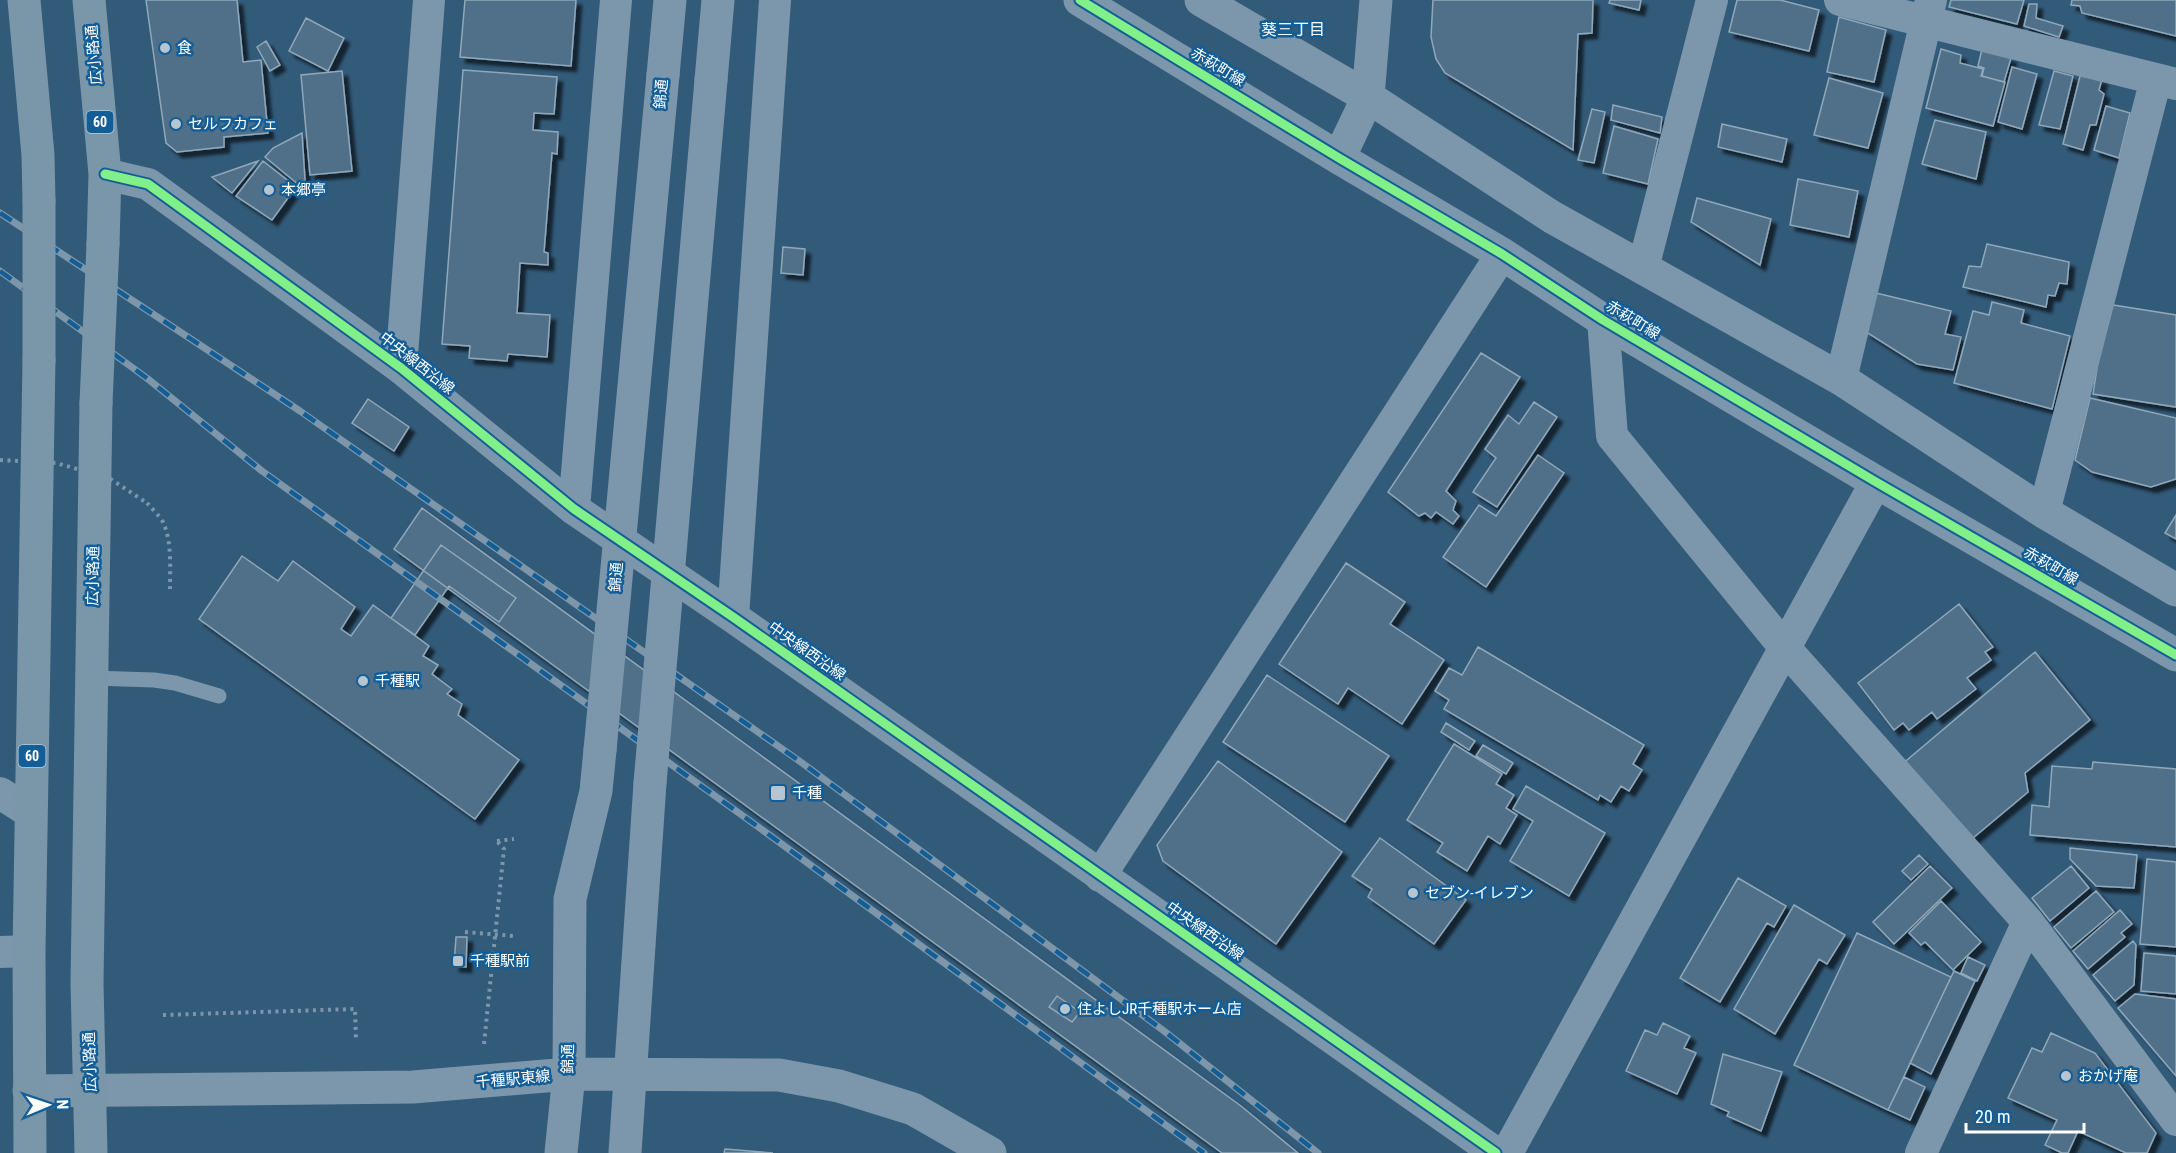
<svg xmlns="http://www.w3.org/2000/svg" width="2176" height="1153" font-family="'Roboto Condensed','Noto Sans JP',sans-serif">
  <defs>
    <filter id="shadow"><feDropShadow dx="5.5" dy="5.5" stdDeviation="1.5" flood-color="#0009"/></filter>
  </defs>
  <rect width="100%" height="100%" fill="#325a79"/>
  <path fill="#4f6f88" stroke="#90a8b9" stroke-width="1.5" filter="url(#shadow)" d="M146,0h91l6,62 18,-2 7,73 -44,4v10l-47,5 -11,-9z
    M465,0h111l-5,66 -111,-9z
    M1433,0h160l-1,33 -14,1 -5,116 -128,-77 -9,-14 -5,-22z
    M1610,0h31l-2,10 -30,-7z
    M1737,0h43l39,10 -10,41 -80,-19z
    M1951,0h73l-7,24 -68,-17z
    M2072,0h104v36l-94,-23 -2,-7 -9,-1z
    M2029,4h8l-1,14 27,8 -4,11 -35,-11z
    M1839,17l47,13 -12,52 -47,-10z
    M306,18l38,20 -16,33 -39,-20z
    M266,41l14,24 -10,6 -13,-24z
    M1941,49l20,6 -1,8 23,6 -2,7 24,6 -12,44 -67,-18z
    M1982,49l29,9 -7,24 -22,-6 2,-8 -6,-2z
    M2012,67l25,7 -15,55 -24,-7z
    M463,70l94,7 -3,37 -20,-1 -1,17 25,2 -1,22 -5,-1 -8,99 4,1v12l-28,-2 -3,50 33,2 -3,42 -39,-3 -1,7 -38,-3 1,-12 -28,-2z
    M342,71l10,100 -42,4 -9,-100z
    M2054,71l19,5 -13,53 -21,-4z
    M2080,76l22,3 -3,11 5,4 -8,31h-6l-7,25 -20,-6z
    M1829,78l54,15 -15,55 -54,-13z
    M1613,105l49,12 -2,16 -49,-13z
    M2106,106l24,7 -11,45 -25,-8z
    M1592,109l13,3 -11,51 -16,-3z
    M1935,120l51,12 -10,47 -54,-15z
    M1722,124l65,15 -5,23 -64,-15z
    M1614,126l44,13 -10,45 -45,-11z
    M302,133l3,47 -6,5 -34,-28 8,-9z
    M258,161l-26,32 -20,-16z
    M263,161l33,26 -24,33 -36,-24z
    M1798,179l60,12 -9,46 -59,-12z
    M1697,198l74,21 -11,46 -69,-43z
    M1987,244l82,18 -2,22 -8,-1 -4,13 -7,-1 -2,12 -83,-20 6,-21 12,1z
    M783,247l22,2 -2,26 -22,-2z
    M1876,293l75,18 -6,23 16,3 -8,33 -36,-6 -51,-32z
    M1992,302l32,8 -3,13 49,13 -18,73 -98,-26 19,-72 16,4z
    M2107,304l69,11v92l-83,-13z
    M1481,353l39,24 -74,114 10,10 -3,9 6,6 -6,8 -17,-12 -5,6 -6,-5 -6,3 -31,-24z
    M2090,398l86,20v61l-25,8 -59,-15 -17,-12z
    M368,399l41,28 -15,24 -42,-28z
    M1534,402l23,15 -60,90 -24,-15 23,-34 -11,-9 23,-34 11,9z
    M1538,455l26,18 -78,114 -43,-30 36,-52 17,11z
    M422,508l819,598 57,47h-76l-828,-604z
    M2176,515v24l-11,-6z
    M441,545l75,53 -17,24 -50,-36 -34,49 -24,-17z
    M242,556l36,25 15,-20 62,46 -14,22 10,7 22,-31 56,41 -6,10 15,9 -6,9 20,15 -5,5 15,10 -4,11 61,45 -44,59 -276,-200z
    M1346,563l59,39 -15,22 54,36 -42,64 -54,-36 -10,16 -59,-40z
    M1959,604l34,43 -8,5 6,8 -24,18 9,11 -39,30 -5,-7 -23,18 -6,-7 -9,7 -36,-47z
    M1478,647l166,98 -11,19 9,6 -13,21 -8,-5 -10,16 -11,-7 -2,5 -154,-91 5,-9 -14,-9 14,-23 13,7z
    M2035,652l55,68 -65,53 3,19 -61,51 -66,-78z
    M1267,675l122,81 -44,66 -122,-80z
    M1446,723l29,18 -6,9 -28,-18z
    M1454,744l48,30 -6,10 18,11 -8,13 11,7 -17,29 -12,-8 -21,35 -30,-19 6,-9 -36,-23z
    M1483,745l30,18 -7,11 -30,-18z
    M1218,761l124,91 -66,92 -113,-83 -6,-16z
    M2093,762l83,7v78l-146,-12 2,-30 17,2 3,-41 40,3z
    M1526,786l79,47 -36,63 -59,-35 23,-40 -20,-12z
    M1380,838l86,62 -32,44 -66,-47 4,-8 -20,-13z
    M2070,848l67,7 -3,33 -38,-2 -26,-27z
    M1919,855l9,9 -17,16 -9,-9z
    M2147,859l29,3v85l-36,-3z
    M1930,866l22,22 -58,56 -21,-22z
    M2071,866l18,22 -39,33 -18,-23z
    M1738,878l48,28 -12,21 -7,-4 -47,79 -40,-24z
    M2096,891l18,21 -43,36 -17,-21z
    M1941,901l40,41 -28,28 -28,-28 -4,3 -12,-12z
    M1794,905l51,30 -18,29 -8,-5 -44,75 -41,-25z
    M2120,910l12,14 -11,9 4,4 -37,32 -15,-18z
    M1857,933l94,44 -63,133 -94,-45z
    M456,937h11l-1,30 -12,-1z
    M2133,941l3,4 -2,40 -19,16 -22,-26z
    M2144,953l32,3v38l-35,-3z
    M1968,957l17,8 -8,16 -16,-8z
    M1954,971l21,10 -44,93 -21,-11z
    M2135,994l41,5v77l-58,-68z
    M1057,996l23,16 -8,10 -23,-15z
    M1663,1023l27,13 -6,12 12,5 -19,41 -51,-23 19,-41 12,5z
    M2051,1033l44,20 61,80 -9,20h-21l-48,-22 -10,22h-6l-17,-8 12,-25 -49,-22 24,-50 10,4z
    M1723,1054l59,18 -21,59 -34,-15 2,-4 -18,-8z
    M1904,1077l21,10 -15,33 -22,-10z
    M725,1149l48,4h-49z"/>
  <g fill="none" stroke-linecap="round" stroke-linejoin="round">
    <path stroke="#7c96ab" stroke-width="4" stroke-dasharray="3 4.5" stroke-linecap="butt" d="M147,503c5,6 12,12 16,19 9,19 7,46 7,67
      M497,841l17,-2
      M465,932l48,4
      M163,1015l192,-6 1,31
      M484,1044l20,-195 -7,-8"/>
    <path stroke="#7c96ab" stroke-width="15" d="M92,678l62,2 21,3 44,13"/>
    <path stroke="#7c96ab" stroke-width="32" d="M1840,0l336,84
      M105,174l43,10 253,184 173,141 159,108 763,536
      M1643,268l69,-268
      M1603,320l9,116 173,212 243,274 148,198
      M401,368l28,-368
      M1841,379l90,-379
      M574,509l42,-509
      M2044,512l112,-433
      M733,617l42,-617
      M0,793l31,20
      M1100,876l402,-622
      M0,952l29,-1
      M1507,1153l369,-671
      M1921,1153l107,-231"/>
    <path stroke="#7c96ab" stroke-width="33" d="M1080,0l259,158 163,96 101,66 273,162 300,173
      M1201,0l167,97 184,120 289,162 203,133 132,78
      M663,75l7,-75
      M711,80l7,-80
      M1339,158l29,-61 8,-97
      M29,1091l384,-4 156,-13 210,1 60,11 74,23 77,44
      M561,1153l8,-79 1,-175 26,-108 4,-41
      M625,1153l25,-370"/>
    <path stroke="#7a96a9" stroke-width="33" d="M24,0l14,155 1,46
      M89,0l16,174 -2,70
      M30,1153l-1,-202 10,-591
      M91,1153l-4,-170 9,-580"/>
    <defs>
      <path id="rail" d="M0,213l300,198 498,349 366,271 154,122
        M0,271l148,108 114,92 495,355 447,327"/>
    </defs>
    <use href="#rail" stroke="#7d96aa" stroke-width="7"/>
    <use href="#rail" stroke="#145e97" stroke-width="4.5" stroke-dasharray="14" stroke-linecap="butt"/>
    <path stroke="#7c96ab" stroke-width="4" stroke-dasharray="3 4.5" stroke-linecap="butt" d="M0,460l56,3 53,15 38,25"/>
    <path stroke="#7c96ab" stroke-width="33" d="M600,750l63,-675
      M650,783l61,-703"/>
    <path stroke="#7a96a9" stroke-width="33" d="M39,201v159
      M96,403l7,-159"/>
    <defs>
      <path id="cycleway" d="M1080,0l259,158 163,96 101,66 273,162 300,173
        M105,174l43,10 253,184 173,141 159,108 763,536"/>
    </defs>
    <use href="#cycleway" stroke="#145e97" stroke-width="13"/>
    <use href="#cycleway" stroke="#82f089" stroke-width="9"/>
  </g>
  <g fill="#b7c5d0" stroke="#145e97" stroke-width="2">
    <circle cx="165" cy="48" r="6"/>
    <circle cx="176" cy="124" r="6"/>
    <circle cx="269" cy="190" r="6"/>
    <circle cx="363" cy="681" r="6"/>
    <rect x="770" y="785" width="16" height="16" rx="3"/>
    <circle cx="1413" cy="893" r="6"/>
    <rect x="452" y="955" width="12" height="12" rx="3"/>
    <circle cx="1065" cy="1009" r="6"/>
    <circle cx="2066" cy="1076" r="6"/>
  </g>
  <g text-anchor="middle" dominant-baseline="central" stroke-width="5" stroke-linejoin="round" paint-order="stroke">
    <g fill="#145e97" stroke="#b8cfe0" stroke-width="1.5">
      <rect x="86.5" y="111" width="27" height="22" rx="4.5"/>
      <rect x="18.5" y="745" width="27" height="22" rx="4.5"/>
    </g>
    <g font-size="14" font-weight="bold" fill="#fff">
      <text x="100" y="122">60</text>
      <text x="32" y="756">60</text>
    </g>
    <g font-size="15" fill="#fff" stroke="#145e97" text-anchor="start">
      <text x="177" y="48">食</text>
      <text x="188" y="124">セルフカフェ</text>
      <text x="281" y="190">本郷亭</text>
      <text x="375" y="681">千種駅</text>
      <text x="792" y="793">千種</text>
      <text x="1425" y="893">セブン-イレブン</text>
      <text x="470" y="961">千種駅前</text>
      <text x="1077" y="1009">住よしJR千種駅ホーム店</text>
      <text x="2078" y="1076">おかげ庵</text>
    </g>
    <g font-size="15" fill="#fff" stroke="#145e97">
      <text transform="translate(94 55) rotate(-95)">広小路通</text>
      <text transform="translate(1218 67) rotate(31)">赤萩町線</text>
      <text transform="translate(661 94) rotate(-85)">錦通</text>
      <text transform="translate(1633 320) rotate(31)">赤萩町線</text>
      <text transform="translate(417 363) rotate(38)">中央線西沿線</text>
      <text transform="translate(2051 566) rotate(30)">赤萩町線</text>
      <text transform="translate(93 576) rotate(-89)">広小路通</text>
      <text transform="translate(616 577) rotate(-85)">錦通</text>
      <text transform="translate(807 651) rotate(35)">中央線西沿線</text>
      <text transform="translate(1205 931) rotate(35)">中央線西沿線</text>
      <text transform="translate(568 1059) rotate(-89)">錦通</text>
      <text transform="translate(90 1062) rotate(-92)">広小路通</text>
      <text transform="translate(513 1079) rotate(-5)">千種駅東線</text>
    </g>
    <g font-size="16" fill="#fff" stroke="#145e97">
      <text x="1293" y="29">葵三丁目</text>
    </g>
  </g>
  <g transform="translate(48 1105) rotate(88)" stroke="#145e97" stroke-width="4.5" paint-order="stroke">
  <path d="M0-4.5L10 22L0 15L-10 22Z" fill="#ffffff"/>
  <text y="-9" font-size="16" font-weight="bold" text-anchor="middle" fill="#ffffff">N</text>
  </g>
  <path d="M1966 1123v9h118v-9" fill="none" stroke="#ffffff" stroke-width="3"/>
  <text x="1975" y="1123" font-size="18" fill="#ffffff" stroke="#145e97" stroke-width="4.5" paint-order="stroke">20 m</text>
</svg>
